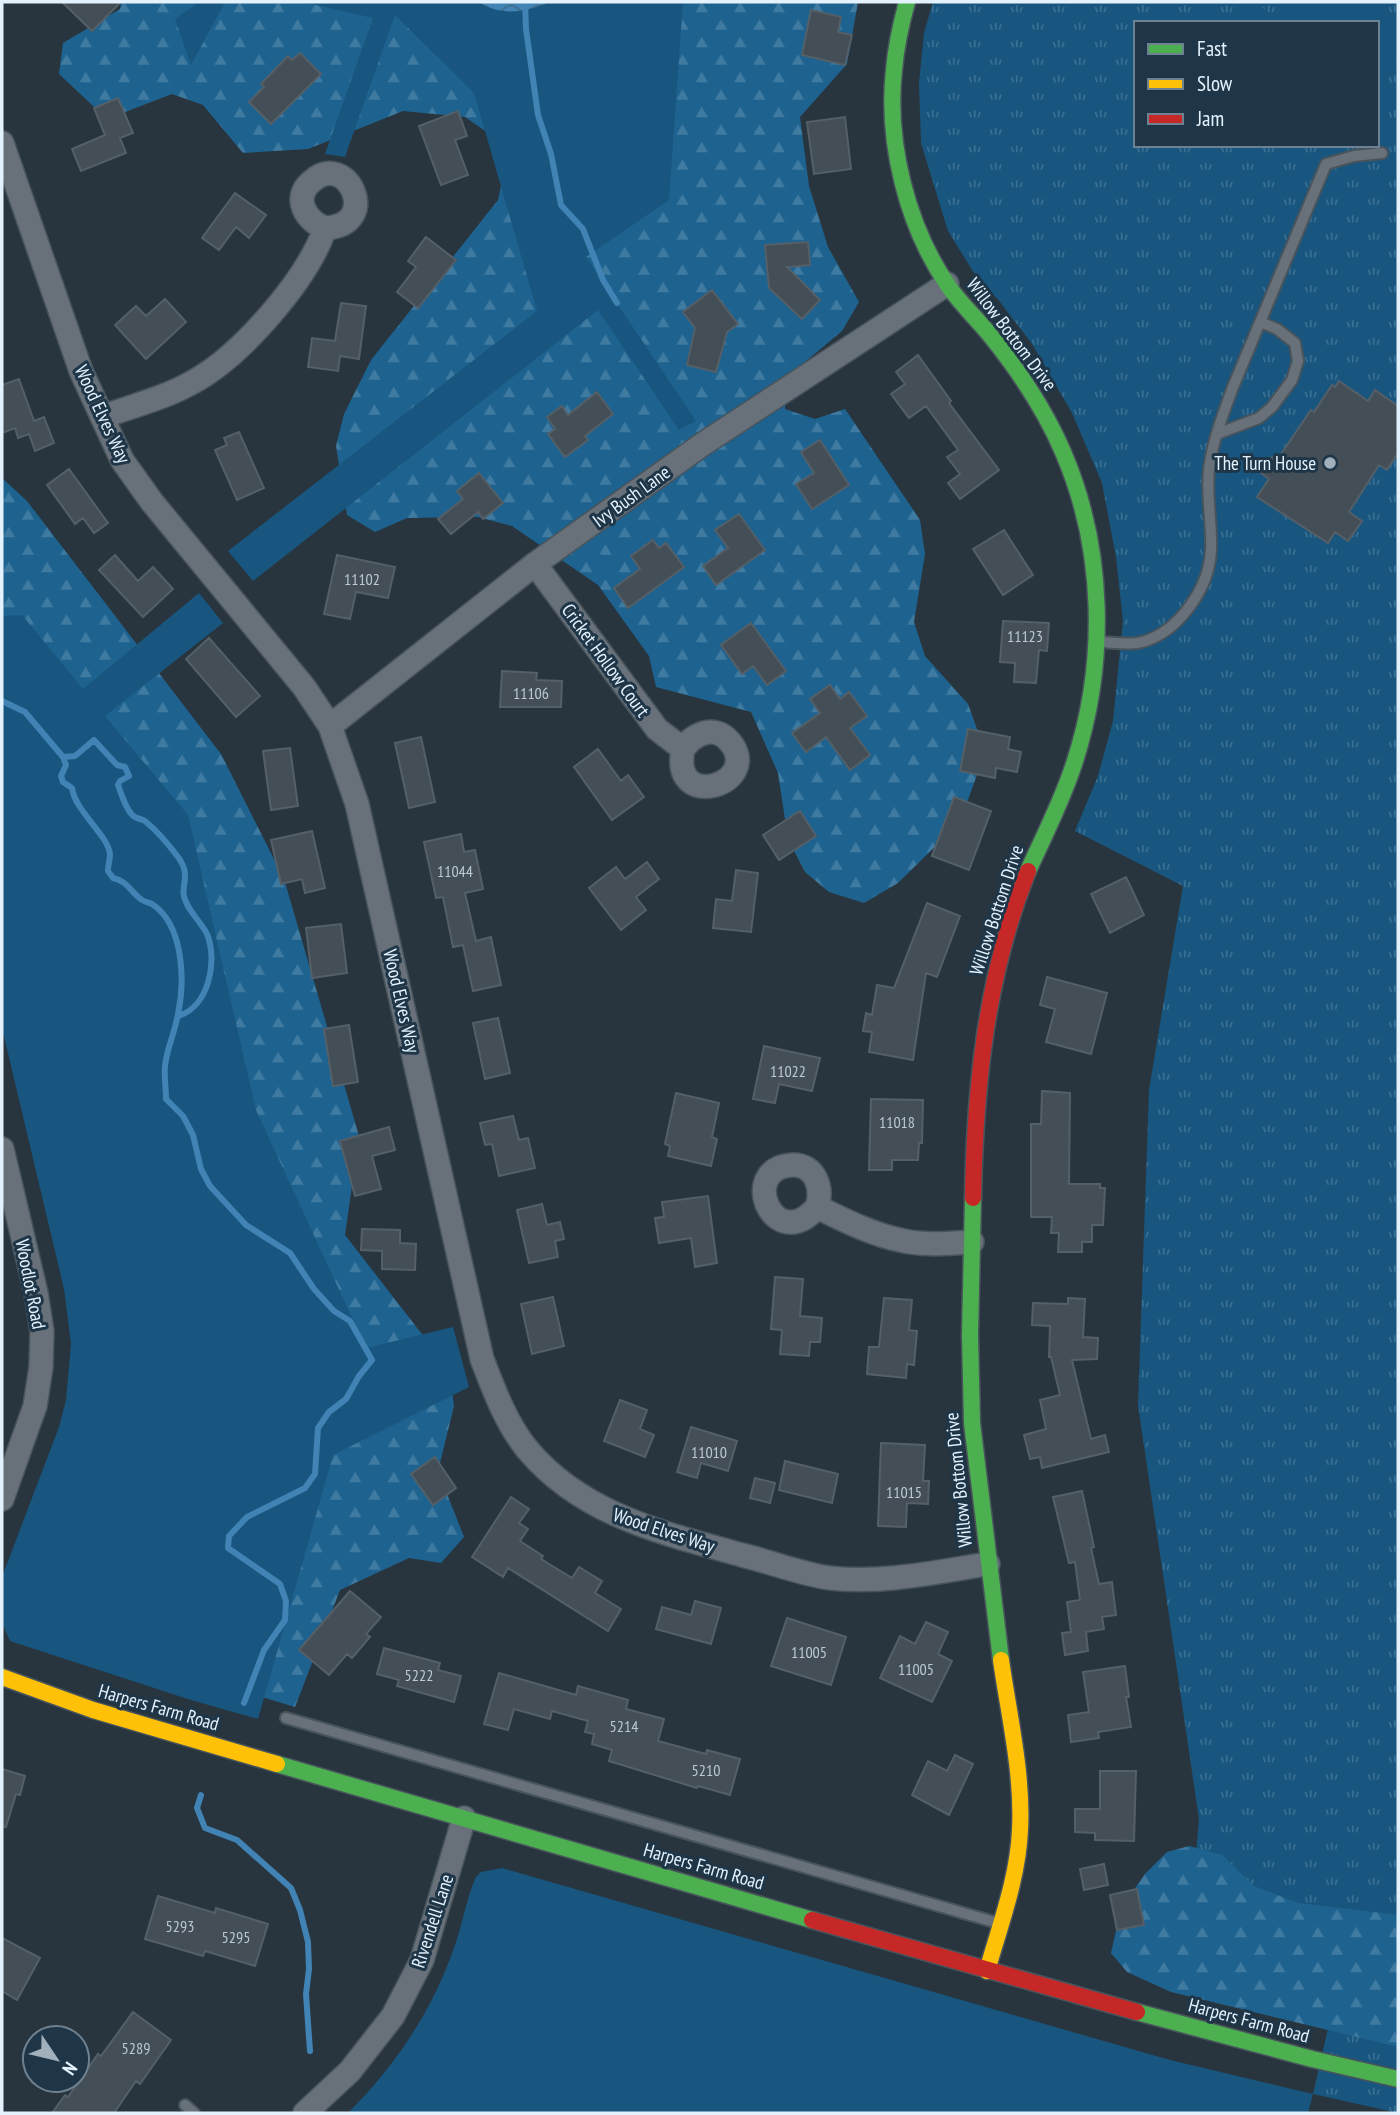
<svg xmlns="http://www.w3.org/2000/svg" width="1400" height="2115" font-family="'PT Sans Narrow',sans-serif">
  <defs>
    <pattern id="grass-tufts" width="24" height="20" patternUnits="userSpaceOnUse" patternTransform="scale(1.75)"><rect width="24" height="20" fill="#18567f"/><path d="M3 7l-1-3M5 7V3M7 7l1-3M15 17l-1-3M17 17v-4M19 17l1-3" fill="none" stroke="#396f92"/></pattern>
    <pattern id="forest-firs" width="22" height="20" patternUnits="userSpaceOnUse" patternTransform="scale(1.75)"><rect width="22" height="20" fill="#1e6390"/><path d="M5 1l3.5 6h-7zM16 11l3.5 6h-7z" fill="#3f7aa1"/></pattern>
    <pattern id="water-waves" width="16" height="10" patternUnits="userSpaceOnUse" patternTransform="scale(1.75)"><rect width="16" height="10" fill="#4083b4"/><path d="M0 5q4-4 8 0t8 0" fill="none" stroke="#426c8a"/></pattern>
  </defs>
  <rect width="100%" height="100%" fill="#28353e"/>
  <path fill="url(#grass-tufts)" fill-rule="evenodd" d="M933,2h465v2111l-85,-19 17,-74 -145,-38 14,-163 -61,-414 11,-315 34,-204 -108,-55 23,-55 15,-55 10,-100 -7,-64 -14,-74 -30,-70 -40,-69 -32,-42 -26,-29 -26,-42 -27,-88 -2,-60 5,-50zM1136,23h241v122h-241z"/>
  <path fill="url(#forest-firs)" d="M121,2h737l-11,62 -47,53 9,69 19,61 31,55 -17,29 -55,46 -2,32 30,10 30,-10 75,111 5,34 -11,68 11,34 43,48 13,36 -4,35 -12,33 -19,28 -48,47 -34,20 -35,-11 -24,-20 -17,-33 -10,-66 -27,-61 -95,-25 -7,-31 -51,-71 -86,-59 -34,-9 -71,1 -32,14 -28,-17 -11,-69 8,-32 27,-54 127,-160 7,-33 -11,-30 -29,-20 -62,-6 -95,38 -65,4 -40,-48 -31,-11 -65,25 -48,-45 4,-31 57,-34z
    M2,478l25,23 194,253 63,125 75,257 -14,99 104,134 5,37 -16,65 26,66 -23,26 -32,-5 -69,32 -45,117 -293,-90v-5l101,-203 -101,-441z
    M1189,1846l33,9 32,31 44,17 100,12v132l-227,-55 -44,-20 -16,-19 10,-45 24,-34 22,-22z"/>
  <path fill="#18567f" d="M199,2h26l-34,63 -16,-46z
    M302,2h381l-14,198 -83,57 110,164 -17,9 -81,-120 -345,271 -25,-30 309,-240 -63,-218 -79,-78 -50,142 -20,-3 48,-136z
    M1246,2h10l11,9 -10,12h-28z
    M1296,2h71l31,14v30l-7,17 -11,4 6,13 -9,19v-76h-85l-3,-6z
    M199,593l24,30 -118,93 83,99 68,295 110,238 87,-21 16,60 -136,68 -75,264 -67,-19 -181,-59 -8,-18v-46l57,-150 7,-27 5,-56 -7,-55 -62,-261v-412l20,-1 61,74z
    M502,1868l668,192 143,34 -5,19h-960c48,-48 85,-103 107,-168 8,-22 11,-46 21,-68l5,-5z"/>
  <path fill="url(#water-waves)" d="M478,2h72c-26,10 -46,15 -72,0z"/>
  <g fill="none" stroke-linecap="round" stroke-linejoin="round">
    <path stroke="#4083b4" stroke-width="6" d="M525,2l1,27 12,86 13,39 10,51 22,24 20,51 14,23
      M2,701l23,11 38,45 3,8 -5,11 2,6 9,6c3,23 36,47 38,66 0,6 -2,11 -2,17l5,7c15,3 18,15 29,22 1,1 8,3 10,4 32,21 33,77 26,110 -3,18 -11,34 -13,52 -1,11 1,22 1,33l17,17 10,19 8,34 9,17 36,39 44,28 24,36 20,22 16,10 22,39 -13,16 -13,23 -17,13 -11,16 -3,46 -10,14 -58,29 -18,19 -1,12 52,36 6,17 -1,19 -21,30 -20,53
      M63,757l12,-1 19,-16 23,25 8,2 4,9 -9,5 -2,4c3,8 9,28 17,32 3,2 7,2 10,4 11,9 24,24 33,36 15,20 0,30 8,45 5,12 15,20 21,32 11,27 2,73 -29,82
      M201,1795l-4,13 8,20 32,12 54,48 9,22 8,32 1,27 -3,25 4,57"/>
  </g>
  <path fill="#434e56" stroke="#545f67" stroke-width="2" d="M62,2h59l-29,29z
    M811,10l30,7 -3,15 14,3 -7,30 -43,-10z
    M300,53l21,21 -50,50 -22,-22 15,-15 -3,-3 27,-28 4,4z
    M118,98l15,35 -13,5 6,15 -45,18 -9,-22 33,-14 -11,-27z
    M458,111l9,25 -12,4 13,35 -27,10 -22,-59z
    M845,117l6,52 -37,5 -7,-52z
    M235,193l31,22 -17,23 -13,-11 -17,23 -17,-12z
    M426,237l30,23 -38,48 -21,-16 19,-25 -8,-6z
    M808,242l2,23 -23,2 33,33 -18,19 -33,-31 -4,-43z
    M712,290l26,34 -11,8 -11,40 -29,-7 8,-37 -12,-16z
    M165,299l21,23 -40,37 -31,-34 21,-19 10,10z
    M341,303l25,3 -7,53 -19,-3 -2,15 -30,-4 4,-29 23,3z
    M918,355l33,46 -2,2 50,67 -39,29 -12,-16 12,-9 -13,-17 11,-7 -32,-44 -17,12 -18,-24 14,-10 -9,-12z
    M19,379l15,42 10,-4 10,26 -19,8 -6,-17 -11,4 -3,-10 -13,5v-48z
    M1339,381l29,20 7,-11 23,16v47l-11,17 -8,-5 -30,47 13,9 -14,20 -13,-9 -7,11 -71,-46 12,-18 -8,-6 11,-16 5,3 34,-50 3,2 18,-27 3,2z
    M597,392l16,22 -28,22 3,4 -23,17 -17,-23 7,-5 -8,-12 15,-11 6,9z
    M239,432l25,56 -27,12 -22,-50 12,-5 -3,-7z
    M820,440l29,45 -37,24 -16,-25 18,-11 -13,-21z
    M69,469l39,54 -14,10 -11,-15 -8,6 -28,-39z
    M479,473l24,30 -20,16 -5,-7 -27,22 -13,-15 25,-20 -6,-8z
    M739,514l26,36 -49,35 -13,-19 25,-18 -13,-18z
    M1004,530l29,45 -30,20 -30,-46z
    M653,540l6,8 7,-5 18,24 -56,41 -14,-20 26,-19 -9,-13z
    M115,555l23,26 15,-14 20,22 -30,28 -44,-47z
    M337,555l58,12 -7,31 -32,-6 -6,27 -26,-5z
    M1003,621l46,2 -2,28 -8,-1 -3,33 -22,-1 1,-19 -15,-1z
    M751,623l35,48 -19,14 -14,-19 -11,8 -21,-29z
    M209,638l51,58 -24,21 -50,-58z
    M502,671l35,2 -1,7 26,1 -1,26h-61z
    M830,685l10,14 9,-7 18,24 -17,12 20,27 -20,15 -24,-33 -20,15 -14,-19 28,-20 -10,-14z
    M968,729l42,8 -2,12 13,3 -4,20 -21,-4 -1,10 -35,-7z
    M421,737l14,65 -26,6 -14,-65z
    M290,748l8,58 -27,4 -8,-59z
    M598,749l23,32 7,-6 16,22 -32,23 -38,-53z
    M954,797l37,14 -22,59 -37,-14z
    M800,811l16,25 -37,24 -16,-25z
    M312,831l13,57 -20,5 -3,-14 -21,5 -10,-44z
    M461,834l3,18 11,-2 8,39 -18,4 11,48 15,-4 10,48 -28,6 -10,-46 -10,2 -10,-50 -7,1 -12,-56z
    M647,862l12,17 -23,18 10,13 -25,20 -32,-42 27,-21 9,12z
    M736,870l22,3 -7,59 -38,-4 3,-29 16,2z
    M1126,877l18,38 -34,18 -19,-39z
    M927,903l33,13 -23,61 -11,-4 -13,87 -44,-8 3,-20 -9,-1 3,-18 6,2 5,-30 17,3z
    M341,924l6,49 -35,5 -6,-50z
    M1047,977l60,16 -16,61 -45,-12 9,-33 -15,-4z
    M498,1018l12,55 -25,6 -12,-56z
    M349,1025l9,57 -25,4 -9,-57z
    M764,1046l56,12 -8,33 -33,-7 -4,19 -22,-4z
    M1042,1091l28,2 -1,91h31v4h5l-2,37h-11v17h-10v10h-24l1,-19h-8l1,-16h-21v-93h10z
    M676,1093l43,10 -7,34 5,2 -6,27 -43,-10 2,-10 -5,-2z
    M871,1099l52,1 -1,43h-3l-1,17h-26v10h-23z
    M513,1116l6,24 9,-2 7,30 -36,8 -7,-32 -7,1 -5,-22z
    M389,1127l6,23 -23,6 9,33 -26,7 -15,-55z
    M708,1196l9,67 -22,4 -4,-29 -32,5 -4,-25 9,-1 -2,-15z
    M542,1204l5,21 13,-3 4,17 -9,2 3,16 -29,6 -12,-53z
    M362,1229l38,1v13l16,1 -1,26 -33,-1v-18l-21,-1z
    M775,1277l28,2 -3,37 22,2 -2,24h-10l-1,14 -29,-2 2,-24 -11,-1z
    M553,1297l11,49 -32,8 -11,-50z
    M884,1298l28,2 -3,30 8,1 -3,34 -7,-1 -1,14 -39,-4 2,-27h10z
    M1068,1298l17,1 -2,38 15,1 -1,21 -25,1 19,79 14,-4 4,17 -67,16 -2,-11 -10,2 -6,-24 22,-6 -6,-29 20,-5 -9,-38h-2l1,-31 -18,-1 1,-22 35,1z
    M620,1400l27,10 -7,19 14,6 -9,22 -41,-16z
    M691,1427l46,14 -9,30 -27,-8 -4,15 -20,-6z
    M881,1443l44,2 -2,36h6l-1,23 -21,-1 -1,24 -28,-1z
    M435,1457l21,31 -23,17 -22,-31z
    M785,1461l53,13 -6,29 -53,-13z
    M755,1478l20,5 -5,20 -20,-5z
    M1082,1491l12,56 -3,1 8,36 13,-2 4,33 -14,2 2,12 -18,3 2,19 -23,4 -3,-22 9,-1 -4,-30 13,-2 -5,-38 -6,1 -16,-66z
    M511,1497l18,12 -10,14 9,6 -8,12 23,15 -2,3 31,19 7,-11 23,14 -7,12 26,16 -13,22 -100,-63 -5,9 -31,-20z
    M350,1591l31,26 -15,17 4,3 -18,21 -5,-4 -18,21 -30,-25z
    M695,1601l26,7 -10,36 -55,-15 6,-22 29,8z
    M787,1618l59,19 -15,48 -60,-19z
    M926,1622l22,10 -10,22 14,7 -20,41 -52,-24 20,-42 15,8z
    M384,1648l56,15 -2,7 23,6 -7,26 -57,-16 2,-6 -22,-6z
    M1125,1666l4,31h-3l5,30 -33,5 1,6 -28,4 -3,-27 21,-3 -6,-40z
    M499,1673l77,22 2,-9 50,14 -2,9 38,10 -6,22 48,13 1,-4 33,9 -10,36 -32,-9 -1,2 -88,-27 3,-11 -20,-6 2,-10 -9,-2 3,-11 -36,-10 -2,8 -36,-10 -6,21 -24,-6z
    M955,1755l18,9 -24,51 -37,-20 16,-34 19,10z
    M2,1769l23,7 -5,19 -4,-1 -10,33 -4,-1z
    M1100,1771h36l-2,70 -39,-1v-7l-20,-1v-23h25z
    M1104,1864l4,21 -24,5 -4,-21z
    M1137,1889l7,36 -27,5 -7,-35z
    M158,1896l57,17 1,-5 52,16 -13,42 -50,-15 -2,5 -58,-17z
    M2,1938l38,20 -23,42 -15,-9z
    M133,2012l38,28 -31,44 -4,-3 -22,32h-62l13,-18 3,2 30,-43 3,2z"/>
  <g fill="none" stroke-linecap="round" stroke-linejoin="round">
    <defs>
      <path id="lane" d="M1217,434l42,-16 13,-11 20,-27 6,-19 -3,-18 -18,-14 -17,-7
        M1099,642c13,0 30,4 43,0 37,-10 68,-55 69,-93 1,-27 -5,-53 -2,-80 4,-29 14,-55 24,-82l93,-223 28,-8 28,-3
        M286,1718l712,205
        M185,2105l9,8"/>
      <path id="street" d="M2,143l79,228 41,89 30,42 152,185 26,39 27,78 125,555c12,31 24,64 45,90 55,66 136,84 215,106 29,7 59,19 88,23 53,6 106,-6 158,-14
        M102,417c30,-11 63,-19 91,-35 48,-26 115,-103 132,-154 58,-2 22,-80 -14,-46 -19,16 -5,39 14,46
        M535,564l122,165 26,20c-13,65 81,34 47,-7 -15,-18 -36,-9 -47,7
        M330,726l205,-162 168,-120 244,-160
        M2,1149l34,144 6,38 -1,36 -6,39 -33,93
        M817,1207c-43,50 -80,-39 -25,-42 24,-1 31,24 25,42 27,13 54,27 83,33 23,6 48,3 72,2
        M305,2113l45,-42 43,-55 29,-56 42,-142"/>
      <path id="fast" d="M907,2c-6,22 -11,44 -13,68 -8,72 13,157 55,217 12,17 28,32 41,48 29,36 55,75 73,117 42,97 44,212 11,312 -12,37 -30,72 -46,107
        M973,1198l-3,137 2,88 29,237
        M277,1764l535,156
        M1137,2012l175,47 86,20"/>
      <path id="slow" d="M2,1677l91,33 184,54
        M987,1971c13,-46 31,-93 33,-141 3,-56 -11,-114 -19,-170"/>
      <path id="jam" d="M973,1198c2,-112 13,-222 55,-327
        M812,1920l325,92"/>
    </defs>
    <use href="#lane" stroke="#48545c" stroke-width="14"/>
    <use href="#street" stroke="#48545c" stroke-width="26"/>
    <use href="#fast" stroke="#48545c" stroke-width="19"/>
    <use href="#slow" stroke="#48545c" stroke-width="19"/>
    <use href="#jam" stroke="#48545c" stroke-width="19"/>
    <use href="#lane" stroke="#68717a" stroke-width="10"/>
    <use href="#street" stroke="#68717a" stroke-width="23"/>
    <use href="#fast" stroke="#4caf50" stroke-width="16"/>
    <use href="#slow" stroke="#ffc107" stroke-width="16"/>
    <use href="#jam" stroke="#c62828" stroke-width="16"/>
  </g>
  <circle fill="#a2b0bb" stroke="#1e3648" stroke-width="2.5" cx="1330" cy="463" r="7"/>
  <g text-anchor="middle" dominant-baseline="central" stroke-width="6" stroke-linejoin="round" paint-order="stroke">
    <g font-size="16" fill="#bcc9d4">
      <text x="362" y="579">11102</text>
      <text x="1025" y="636">11123</text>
      <text x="531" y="693">11106</text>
      <text x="455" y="871">11044</text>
      <text x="788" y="1071">11022</text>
      <text x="897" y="1122">11018</text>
      <text x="709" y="1452">11010</text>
      <text x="904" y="1492">11015</text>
      <text x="809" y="1652">11005</text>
      <text x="916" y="1669">11005</text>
      <text x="419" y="1675">5222</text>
      <text x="624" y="1726">5214</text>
      <text x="706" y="1770">5210</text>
      <text x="180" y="1926">5293</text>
      <text x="236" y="1937">5295</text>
      <text x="136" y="2048">5289</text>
    </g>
    <g font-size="19" fill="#e4f2fe" stroke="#1e3648">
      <text transform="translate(1012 334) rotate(53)">Willow Bottom Drive</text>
      <text transform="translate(103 414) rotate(65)">Wood Elves Way</text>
      <text transform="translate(631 496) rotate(-36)">Ivy Bush Lane</text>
      <text transform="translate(606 660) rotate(54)">Cricket Hollow Court</text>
      <text transform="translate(996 910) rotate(-72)">Willow Bottom Drive</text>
      <text transform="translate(402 1001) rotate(77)">Wood Elves Way</text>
      <text transform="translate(31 1284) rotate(79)">Woodlot Road</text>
      <text transform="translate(958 1480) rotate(-96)">Willow Bottom Drive</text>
      <text transform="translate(664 1530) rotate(18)">Wood Elves Way</text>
      <text transform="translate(159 1707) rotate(16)">Harpers Farm Road</text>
      <text transform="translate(704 1866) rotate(16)">Harpers Farm Road</text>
      <text transform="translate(432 1921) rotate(-72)">Rivendell Lane</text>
      <text transform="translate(1249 2020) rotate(15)">Harpers Farm Road</text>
    </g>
    <g font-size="19" fill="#e4f2fe" stroke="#1e3648" text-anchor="end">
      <text x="1316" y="463">The Turn House</text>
    </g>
  </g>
  <rect width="1400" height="2115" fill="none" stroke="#e4f2fe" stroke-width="7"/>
  <rect x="1134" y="21" width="245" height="126" fill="#1e3648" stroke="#6d8191" stroke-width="2"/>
  <rect x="1148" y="44" width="35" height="10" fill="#4caf50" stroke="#6d8191" stroke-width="2"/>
  <text x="1197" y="56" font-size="21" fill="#e4f2fe">Fast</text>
  <rect x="1148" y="79" width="35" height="10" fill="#ffc107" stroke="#6d8191" stroke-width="2"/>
  <text x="1197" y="91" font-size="21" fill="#e4f2fe">Slow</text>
  <rect x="1148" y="114" width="35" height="10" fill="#c62828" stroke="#6d8191" stroke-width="2"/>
  <text x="1197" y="126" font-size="21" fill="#e4f2fe">Jam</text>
  <g transform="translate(56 2059) rotate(125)"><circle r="33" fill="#1e3648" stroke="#6d8191" stroke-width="2"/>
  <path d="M0-5L12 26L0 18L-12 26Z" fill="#a2b0bb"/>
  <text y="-10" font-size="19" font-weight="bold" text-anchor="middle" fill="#e4f2fe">N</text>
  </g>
</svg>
